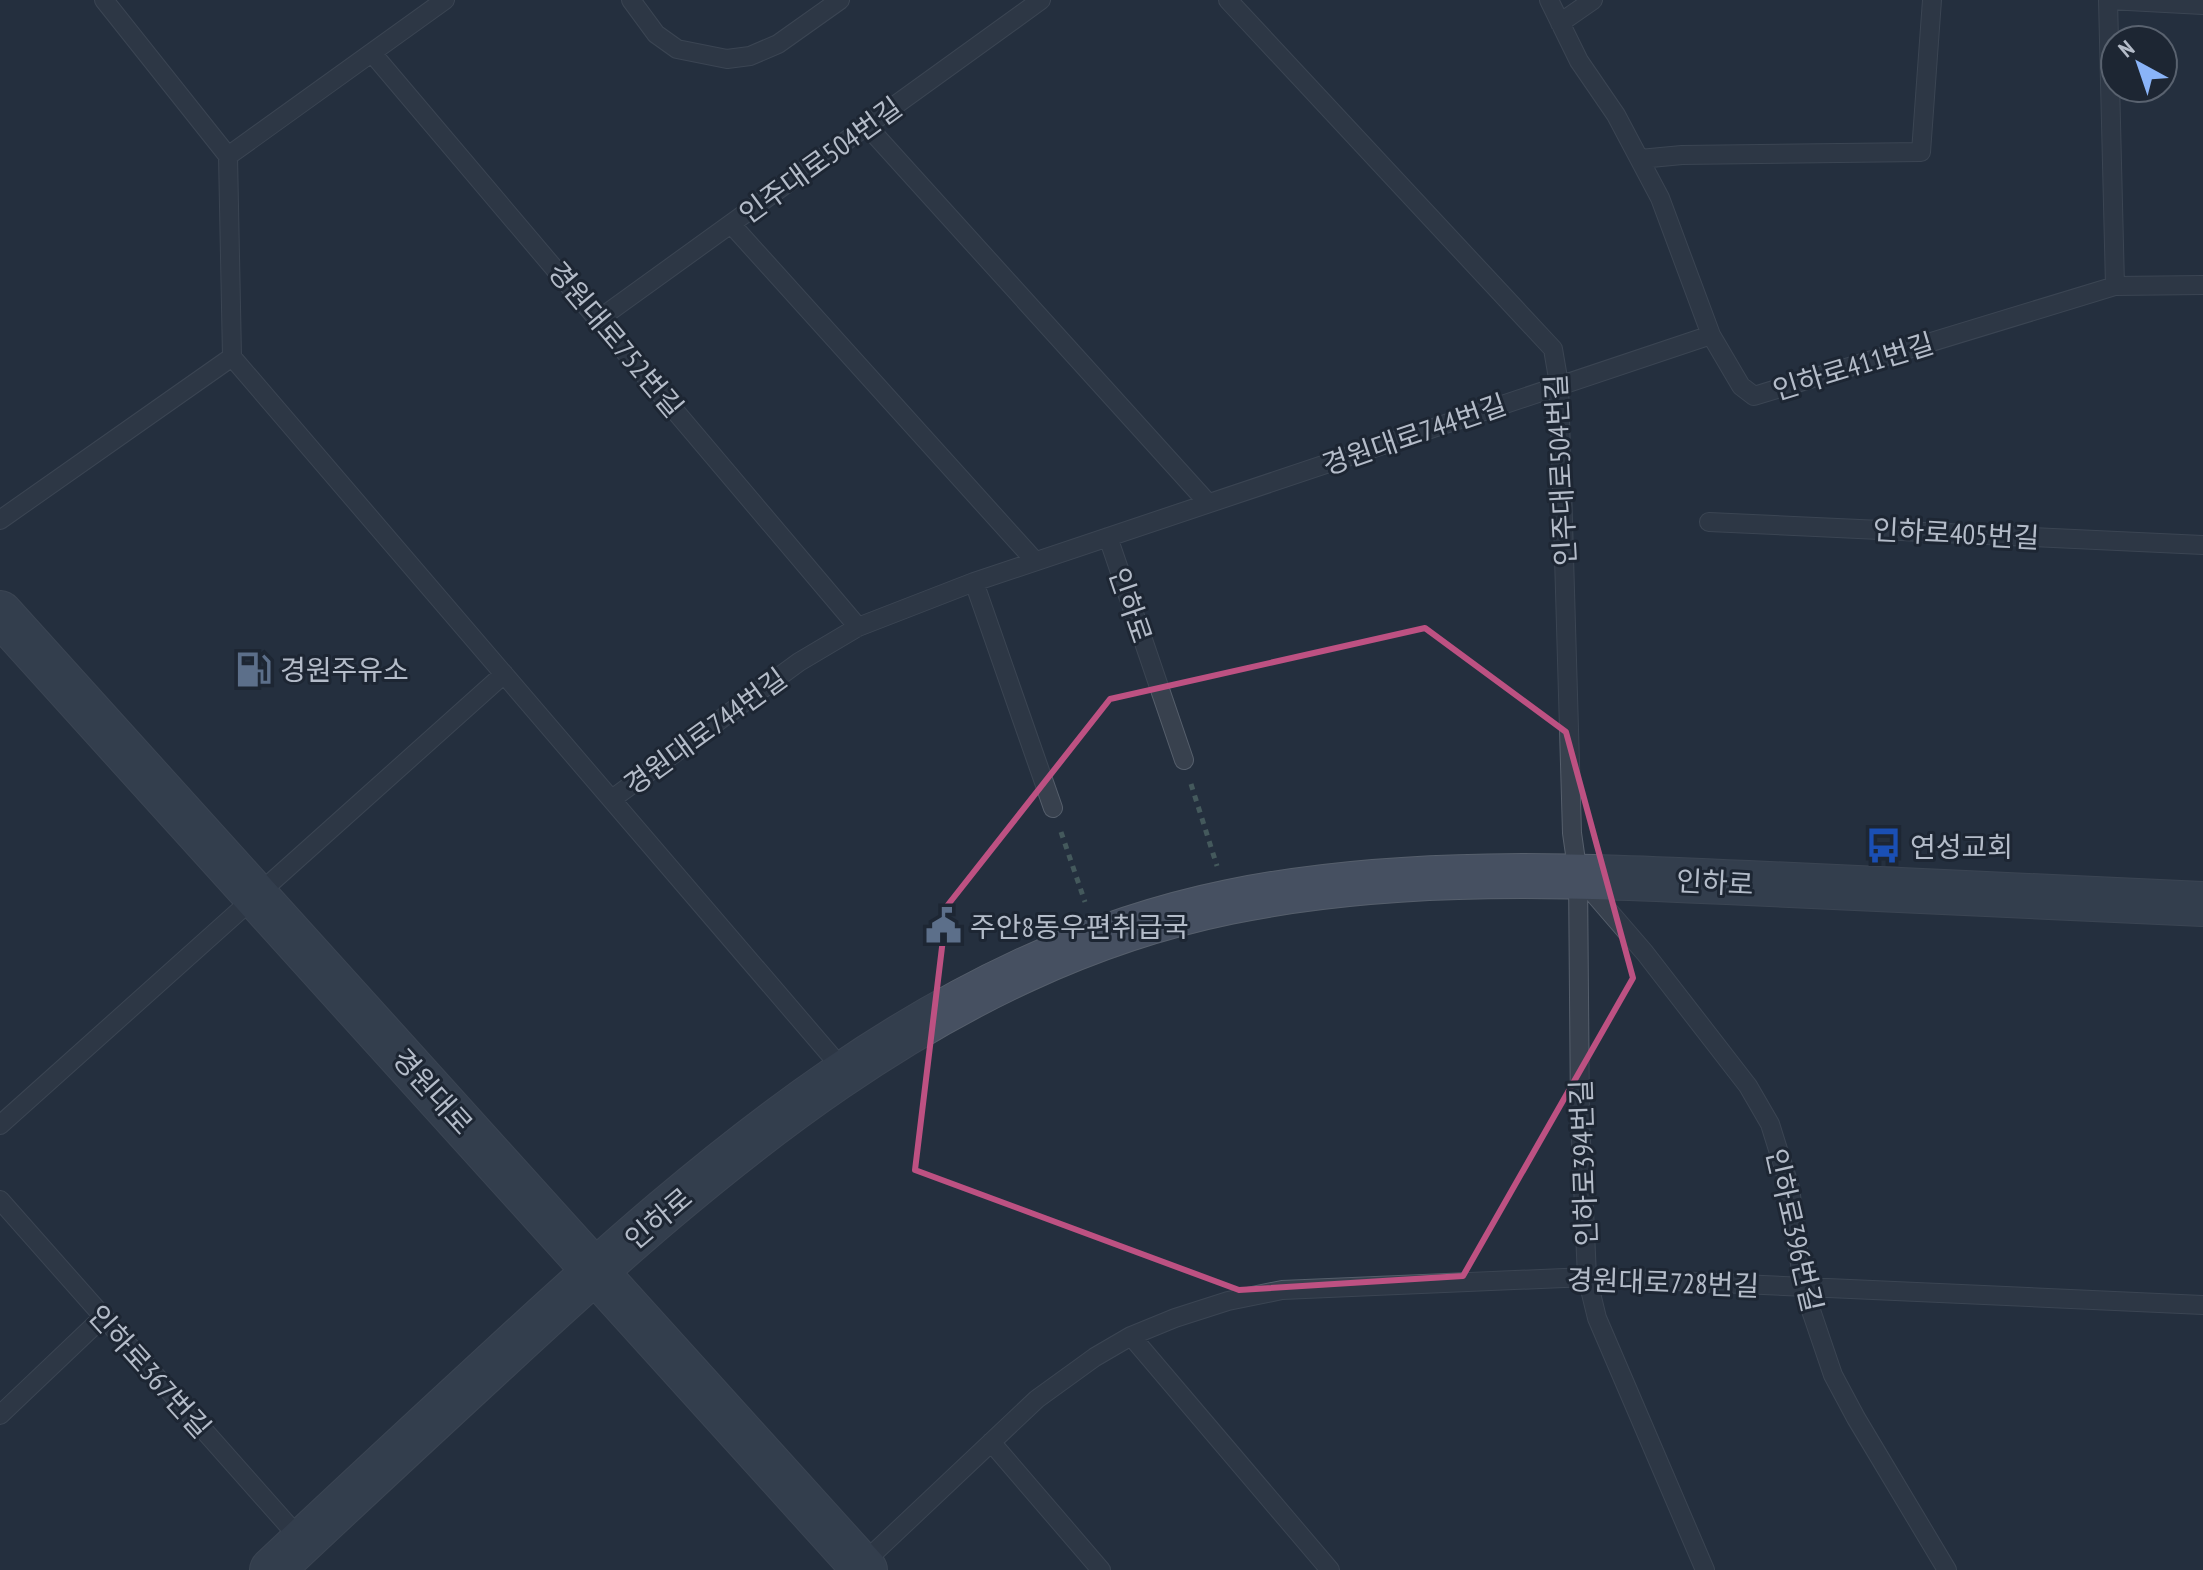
<svg xmlns="http://www.w3.org/2000/svg" width="2203" height="1570" font-family="'PT Sans Narrow','Noto Sans KR',sans-serif">
  <rect width="100%" height="100%" fill="#242f3e"/>
  <g fill="none" stroke-linecap="round" stroke-linejoin="round">
    <defs>
      <path id="lane" d="M104,0l124,156
        M631,0l25,34 21,15 50,10 23,-3 28,-12 62,-44
        M1228,0l325,349 6,35 13,449 6,42 2,243 7,159 10,41 108,252
        M1549,0l30,61 37,54 44,83 51,137 30,51 13,10 361,-110 88,-1
        M2108,0l7,286
        M2109,0l94,5
        M1560,23l33,-23
        M372,53l486,574
        M867,126l341,377
        M228,156l217,-156
        M228,156l4,201
        M1640,159l42,-4 239,-3 11,-152
        M731,224l304,337
        M599,319l442,-319
        M232,357l613,715
        M0,520l232,-163
        M1709,522l494,23
        M1108,537l76,223
        M974,582l79,226
        M612,799l187,-137 59,-35 116,-45 737,-247
        M1582,880l63,73 103,133 22,38 20,64 13,99 30,88 23,43 91,152
        M0,1125l504,-451
        M0,1200l302,341
        M1131,1336l199,234
        M0,1415l102,-97
        M991,1442l110,128
        M860,1566l177,-167 58,-42 36,-21 44,-18 53,-17 54,-11 305,-13 616,28"/>
      <path id="secondary" d="M0,613l865,957
        M272,1570c76,-72 153,-143 230,-214 210,-194 439,-395 727,-454 171,-35 346,-27 519,-19 152,7 303,14 455,21"/>
    </defs>
    <use href="#lane" stroke="#565f6c" stroke-width="20"/>
    <use href="#secondary" stroke="#565f6c" stroke-width="46"/>
    <path stroke="#44595c" stroke-width="5" stroke-dasharray="6 6" stroke-linecap="butt" d="M1191,784l26,82
      M1061,832l24,70"/>
    <use href="#lane" stroke="#38414e" stroke-width="18"/>
    <use href="#secondary" stroke="#465061" stroke-width="44"/>
  </g>
  <path d="M0 0H2203V1570H0ZM1425,628l141,104 67,246 -170,298 -224,14 -324,-120 32,-264 163,-207z" fill="#242f3e" fill-opacity=".55" fill-rule="evenodd"/>
  <path fill="none" stroke="#bd5182" stroke-width="6" stroke-linejoin="round" d="M1425,628l141,104 67,246 -170,298 -224,14 -324,-120 32,-264 163,-207z"/>
  <defs>
    <symbol id="fuel-bare" viewBox="-9 -9 18 18"><path d="M-5.5-6h7V0h2V4h1.3V-2.5L3-4.5l.8-.8L6-3V5H2.5V1h-1V6h-7ZM-4.2-4.7v3.2H.2V-4.7Z" fill="#5c6f8a" stroke="#1d2633" stroke-width="2.5" paint-order="stroke"/></symbol>
    <symbol id="bus-bare" viewBox="-9 -9 18 18"><path d="M-5-6H5V4H4V6H2V4H-2V6H-4V4H-5ZM-3.5-4V0h7V-4ZM-3.5 1.2v1.5H-2V1.2ZM2 1.2v1.5H3.5V1.2Z" fill="#1a4fb4" stroke="#1d2633" stroke-width="2.5" paint-order="stroke"/></symbol>
    <symbol id="civic-bare" viewBox="-9 -9 18 18"><path d="M-.6-6.5H3V-4.5H.6V-3L4-1V1h2V6H-6V1h2V-1L-.6-3ZM-1.2 2.5V6h2.4V2.5Z" fill="#5c6f8a" stroke="#1d2633" stroke-width="2.5" paint-order="stroke"/></symbol>
  </defs>
  <g fill-rule="evenodd">
    <use href="#fuel-bare" x="228" y="644" width="51" height="51"/>
    <use href="#bus-bare" x="1858" y="820" width="51" height="51"/>
    <use href="#civic-bare" x="918" y="900" width="51" height="51"/>
  </g>
  <g text-anchor="middle" dominant-baseline="central" stroke-width="6" stroke-linejoin="round" paint-order="stroke">
    <g font-size="28" fill="#b4bcc9" stroke="#1d2633">
      <text transform="translate(820 160) rotate(-36)">인주대로504번길</text>
      <text transform="translate(616 339) rotate(50)">경원대로752번길</text>
      <text transform="translate(1853 366) rotate(-17)">인하로411번길</text>
      <text transform="translate(1414 434) rotate(-19)">경원대로744번길</text>
      <text transform="translate(1560 470) rotate(-93)">인주대로504번길</text>
      <text transform="translate(1956 533) rotate(3)">인하로405번길</text>
      <text transform="translate(1131 605) rotate(71)">인하로</text>
      <text transform="translate(705 731) rotate(-36)">경원대로744번길</text>
      <text transform="translate(1715 882) rotate(3)">인하로</text>
      <text transform="translate(433 1091) rotate(48)">경원대로</text>
      <text transform="translate(1583 1163) rotate(-92)">인하로394번길</text>
      <text transform="translate(658 1218) rotate(-40)">인하로</text>
      <text transform="translate(1795 1230) rotate(77)">인하로396번길</text>
      <text transform="translate(1663 1282) rotate(2)">경원대로728번길</text>
      <text transform="translate(150 1371) rotate(48)">인하로367번길</text>
    </g>
    <g font-size="28" fill="#b4bcc9" stroke="#1d2633" text-anchor="start">
      <text x="280" y="669">경원주유소</text>
      <text x="1910" y="846">연성교회</text>
      <text x="970" y="926">주안8동우편취급국</text>
    </g>
  </g>
  <g transform="translate(2139 64) rotate(320)"><circle r="38" fill="#1d2633" stroke="#59626f" stroke-width="2"/>
  <path d="M0-6L14 30L0 20L-14 30Z" fill="#8ab4f8"/>
  <text y="-12" font-size="22" font-weight="bold" text-anchor="middle" fill="#b4bcc9">N</text>
  </g>
</svg>
